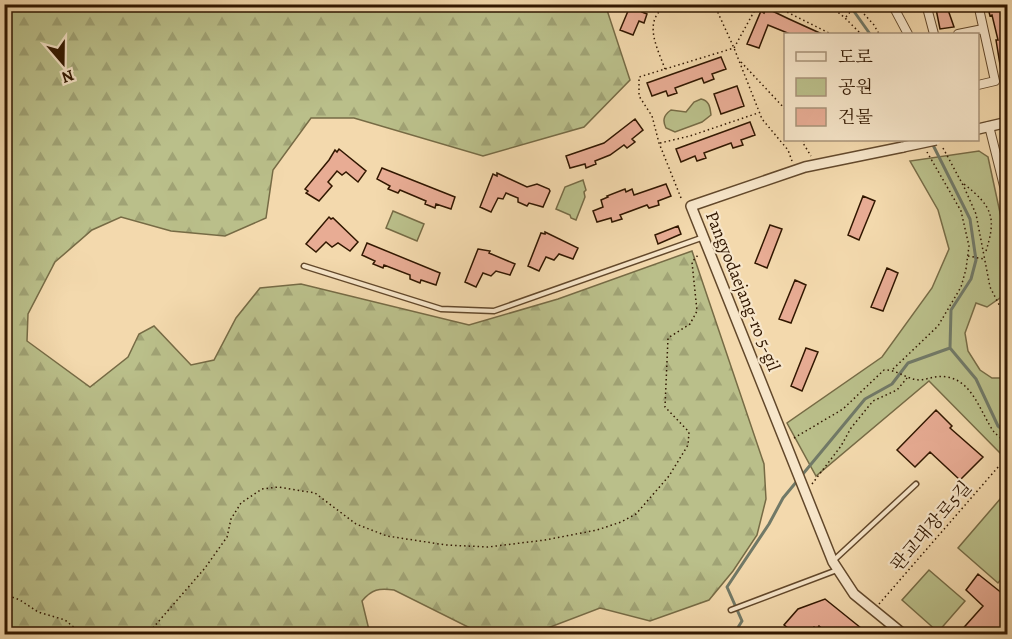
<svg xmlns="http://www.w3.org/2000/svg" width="1012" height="639" font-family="Alegreya,'Noto Serif KR',serif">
  <defs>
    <pattern id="forest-firs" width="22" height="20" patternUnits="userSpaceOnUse" patternTransform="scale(1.5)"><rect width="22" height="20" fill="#babf8a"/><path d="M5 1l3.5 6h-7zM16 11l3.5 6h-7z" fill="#a0a375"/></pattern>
  </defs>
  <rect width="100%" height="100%" fill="#f3d9ad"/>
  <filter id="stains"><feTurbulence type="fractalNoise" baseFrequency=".00333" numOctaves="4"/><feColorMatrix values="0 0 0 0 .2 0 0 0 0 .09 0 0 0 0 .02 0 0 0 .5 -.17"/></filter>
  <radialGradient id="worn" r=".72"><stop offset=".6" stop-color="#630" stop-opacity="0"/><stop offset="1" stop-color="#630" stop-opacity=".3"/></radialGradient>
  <path fill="#babf8a" stroke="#766b45" stroke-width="1.5" d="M701,99c9,2 9,9 10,16l-9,7 -27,10 -9,-4c-4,-8 -2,-13 5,-18l15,2 8,-10z
    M979,151l9,6 19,88v49l-4,2 -16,11 -11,-4 -11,30 3,18 12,19 12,8h15v71l-6,5 -72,-73 -113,95 -29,-53 95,-66 50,-69 17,-39 -11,-39 -28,-49z
    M583,180l3,10 -2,2 1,5 -9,23 -5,-2 -1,-3 -14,-6 9,-22z
    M393,211l31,13 -7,17 -31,-13z
    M1007,491v81l-9,11 -40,-35z
    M929,570l36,31 -27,31 -36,-32z"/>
  <path fill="url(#forest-firs)" stroke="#766b45" stroke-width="1.5" d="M594,4l13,6 23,70 -46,47 -101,29 -129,-38h-43l-38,52 -7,48 -41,18 -54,-5 -50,-14 -29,13 -37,32 -27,52 -1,27 63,46 38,-30 11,-23 15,-8 37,39 23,-5 22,-42 24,-30 41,-4 168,41 89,-26 134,-48 72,213 2,35 -9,36 -24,36 -24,29 -59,21 -50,-13 -68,26h-50l-88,-44c-15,-2 -22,-1 -32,11l8,33h-365v-629z"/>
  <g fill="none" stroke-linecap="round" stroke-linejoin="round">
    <path stroke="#717967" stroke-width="3" d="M846,4l7,6 17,24
      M932,143l38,76 6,41 -5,19 -20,31 -1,38 26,31 22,47 10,8
      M734,634l8,-13 -15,-34 42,-63 14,-26 82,-99 27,-15 16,-21 42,-15"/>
  </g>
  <path fill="#e8ac94" stroke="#311700" stroke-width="1.5" d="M631,4h14l-3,8 5,2 -3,9 -5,-2 -6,14 -13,-5z
    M935,4h11l8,23 -14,2z
    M987,4h15l4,15h2v69l-4,1 -8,-49h2l-6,-25 -2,1z
    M766,8l23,11 33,15h-32l-22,-9 -9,23 -12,-4 14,-33 3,2z
    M721,57l5,12 -14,5 2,5 -10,4 -2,-5 -27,10 2,5 -9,3 -2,-5 -14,5 -5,-13z
    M737,86l7,20 -23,8 -7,-20z
    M635,119l8,11 -11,9 3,3 -8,6 -3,-3 -14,10 -15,6 1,3 -10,4 -1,-4 -15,4 -4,-12 38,-13z
    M750,122l5,13 -14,5 2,5 -10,3 -2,-5 -27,10 2,5 -9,3 -2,-5 -14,6 -5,-13z
    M339,149l27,22 -8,11 -12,-10 -4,3 -5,-4 -9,11 4,4 -13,15 -13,-8 2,-2 -3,-2 24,-29 6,-10 2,2z
    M382,168l73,29 -4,12 -15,-5 -1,4 -10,-4 1,-3 -26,-11 -2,3 -10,-4 2,-3 -13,-7z
    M497,173l30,14 10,-3 12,5 1,2 -7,16 -14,-4 -2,3 -9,-4v-4l-12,-5 -3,6 -5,-1 -7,14 -11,-5 13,-33 4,2z
    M666,184l5,12 -13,5 1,4 -10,3 -2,-3 -27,10 2,4 -10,3 -1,-4 -14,4 -4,-11 10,-4 -2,-7 7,-3 -1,-1 18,-7 1,3 6,-3 2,6z
    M863,196l12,5 -16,39 -11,-5z
    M329,217l2,2 2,-1 25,24 -8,9 -12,-8 -6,4 -6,-5 -10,10 -10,-8z
    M770,225l12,4 -15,39 -12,-5z
    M678,226l3,8 -23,10 -3,-9z
    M545,232l33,16 -5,11 -14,-5 -5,6 -8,-3 -7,14 -11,-5 13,-33 4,1z
    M367,243l73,30 -4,12 -15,-5 -1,3 -10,-4v-4l-26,-10 -1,3 -10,-4 2,-3 -13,-6z
    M478,249l12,2 -1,2 26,11 -5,11 -14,-4 -5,5 -8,-3 -7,14 -11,-5z
    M887,268l11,5 -15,38 -12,-4z
    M795,280l11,5 -15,38 -12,-4z
    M806,348l12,4 -16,39 -11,-5z
    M936,410l16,16 -2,2 33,29 -23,23 -30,-28 -15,15 -18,-17z
    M978,574l30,24v36h-50l25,-28 -17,-16z
    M825,599l36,29 -5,6h-27l-10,-8 -2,3 -3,-2 -6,7h-12l-12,-9 14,-16z"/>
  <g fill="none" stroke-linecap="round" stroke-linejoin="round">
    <defs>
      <path id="service" d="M304,266l137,43 53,2 210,-74
        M833,561l83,-77
        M731,610l106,-40"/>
      <path id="minor" d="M892,4l16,30
        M926,4l8,30
        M958,34l25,-5
        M978,85l17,-4 -17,-77
        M989,126l19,76"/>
      <path id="tertiary" d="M978,129l30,-7
        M903,634l-49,-40 -21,-32 -142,-356 114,-39 98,-20"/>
    </defs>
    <use href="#service" stroke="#62482b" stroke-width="7"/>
    <use href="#minor" stroke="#62482b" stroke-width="10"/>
    <use href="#tertiary" stroke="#62482b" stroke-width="12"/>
    <path stroke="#311700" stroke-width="1.5" stroke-dasharray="1.5 3" stroke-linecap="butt" d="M714,4l20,44 28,71 26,31 4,11
      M771,4l60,30
      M828,4l17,14 16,16
      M855,4l19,21 5,9
      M846,17l10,-12
      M741,62l45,48
      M665,69c-8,-22 -24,-50 4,-65
      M804,140l-1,3 8,13
      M660,143l30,-7 68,-23
      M943,148l21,39 12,27 14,73 18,35
      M964,184c29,23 33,34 21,70
      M681,198l-22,-55 -7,-27 -13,-20v-19l95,-29 22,-40 7,-4
      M968,256l16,3
      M893,369l45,-43 23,-39 5,-18 3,-23 -8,-35 -34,-59
      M794,438l49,-29 41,-39c13,-1 23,10 36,10 9,-1 17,-5 27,-3 26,4 34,37 47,55 4,4 9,8 14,13
      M812,484l29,-38 10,-18 22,-27 24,-11 10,-12
      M4,594l16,6 18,12 27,8 17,14
      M879,604l120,-138 9,-7
      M141,634l11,-5 53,-61 22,-31 4,-18 10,-16 21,-14 16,-2 37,6 41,31 31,12 59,9 42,2 57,-7 52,-10 24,-8 15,-8 33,-38 19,-31 1,-13 -24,-25 3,-69 22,-14 7,-13 -5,-49 7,-8"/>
    <use href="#service" stroke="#f7e6ca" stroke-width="4"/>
    <use href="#minor" stroke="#f7e6ca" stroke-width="8"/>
    <use href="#tertiary" stroke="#f7e6ca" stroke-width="9"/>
    <defs>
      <path id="tertiary-bridge" d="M903,147l33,-7"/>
    </defs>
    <use href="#tertiary-bridge" stroke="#62482b" stroke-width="12" stroke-linecap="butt"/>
    <use href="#tertiary-bridge" stroke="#f7e6ca" stroke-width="9"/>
  </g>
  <g text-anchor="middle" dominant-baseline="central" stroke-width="4.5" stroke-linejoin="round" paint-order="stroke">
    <g font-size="18" fill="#311700" stroke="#f7e6ca">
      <text transform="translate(743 291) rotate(68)">Pangyodaejang-ro 5-gil</text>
      <text transform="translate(931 526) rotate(-49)">판교대장로5길</text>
    </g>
  </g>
  <rect width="1012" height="639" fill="none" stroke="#f3d9ad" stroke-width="24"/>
  <rect x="6" y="6" width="1000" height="627" fill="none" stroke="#311700" stroke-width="3"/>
  <rect x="12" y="12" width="988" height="615" fill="none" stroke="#311700" stroke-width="1.5"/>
  <rect x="784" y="33" width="195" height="108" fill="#f7e6ca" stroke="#a89379" stroke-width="1.5"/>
  <rect x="796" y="52" width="30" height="9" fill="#f7e6ca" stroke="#a89379" stroke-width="1.5"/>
  <text x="838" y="63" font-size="18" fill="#311700">도로</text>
  <rect x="796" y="78" width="30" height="18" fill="#babf8a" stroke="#a89379" stroke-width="1.5"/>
  <text x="838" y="93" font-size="18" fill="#311700">공원</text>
  <rect x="796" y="108" width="30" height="18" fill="#e8ac94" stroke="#a89379" stroke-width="1.5"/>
  <text x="838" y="123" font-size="18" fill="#311700">건물</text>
  <g transform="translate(63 63) rotate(160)" stroke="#f7e6ca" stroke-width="4.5" paint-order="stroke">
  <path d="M0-4.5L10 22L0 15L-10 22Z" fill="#311700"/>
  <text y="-9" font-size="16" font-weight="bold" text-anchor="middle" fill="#311700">N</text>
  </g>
  <rect width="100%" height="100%" filter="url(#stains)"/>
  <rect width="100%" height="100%" fill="url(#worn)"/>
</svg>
